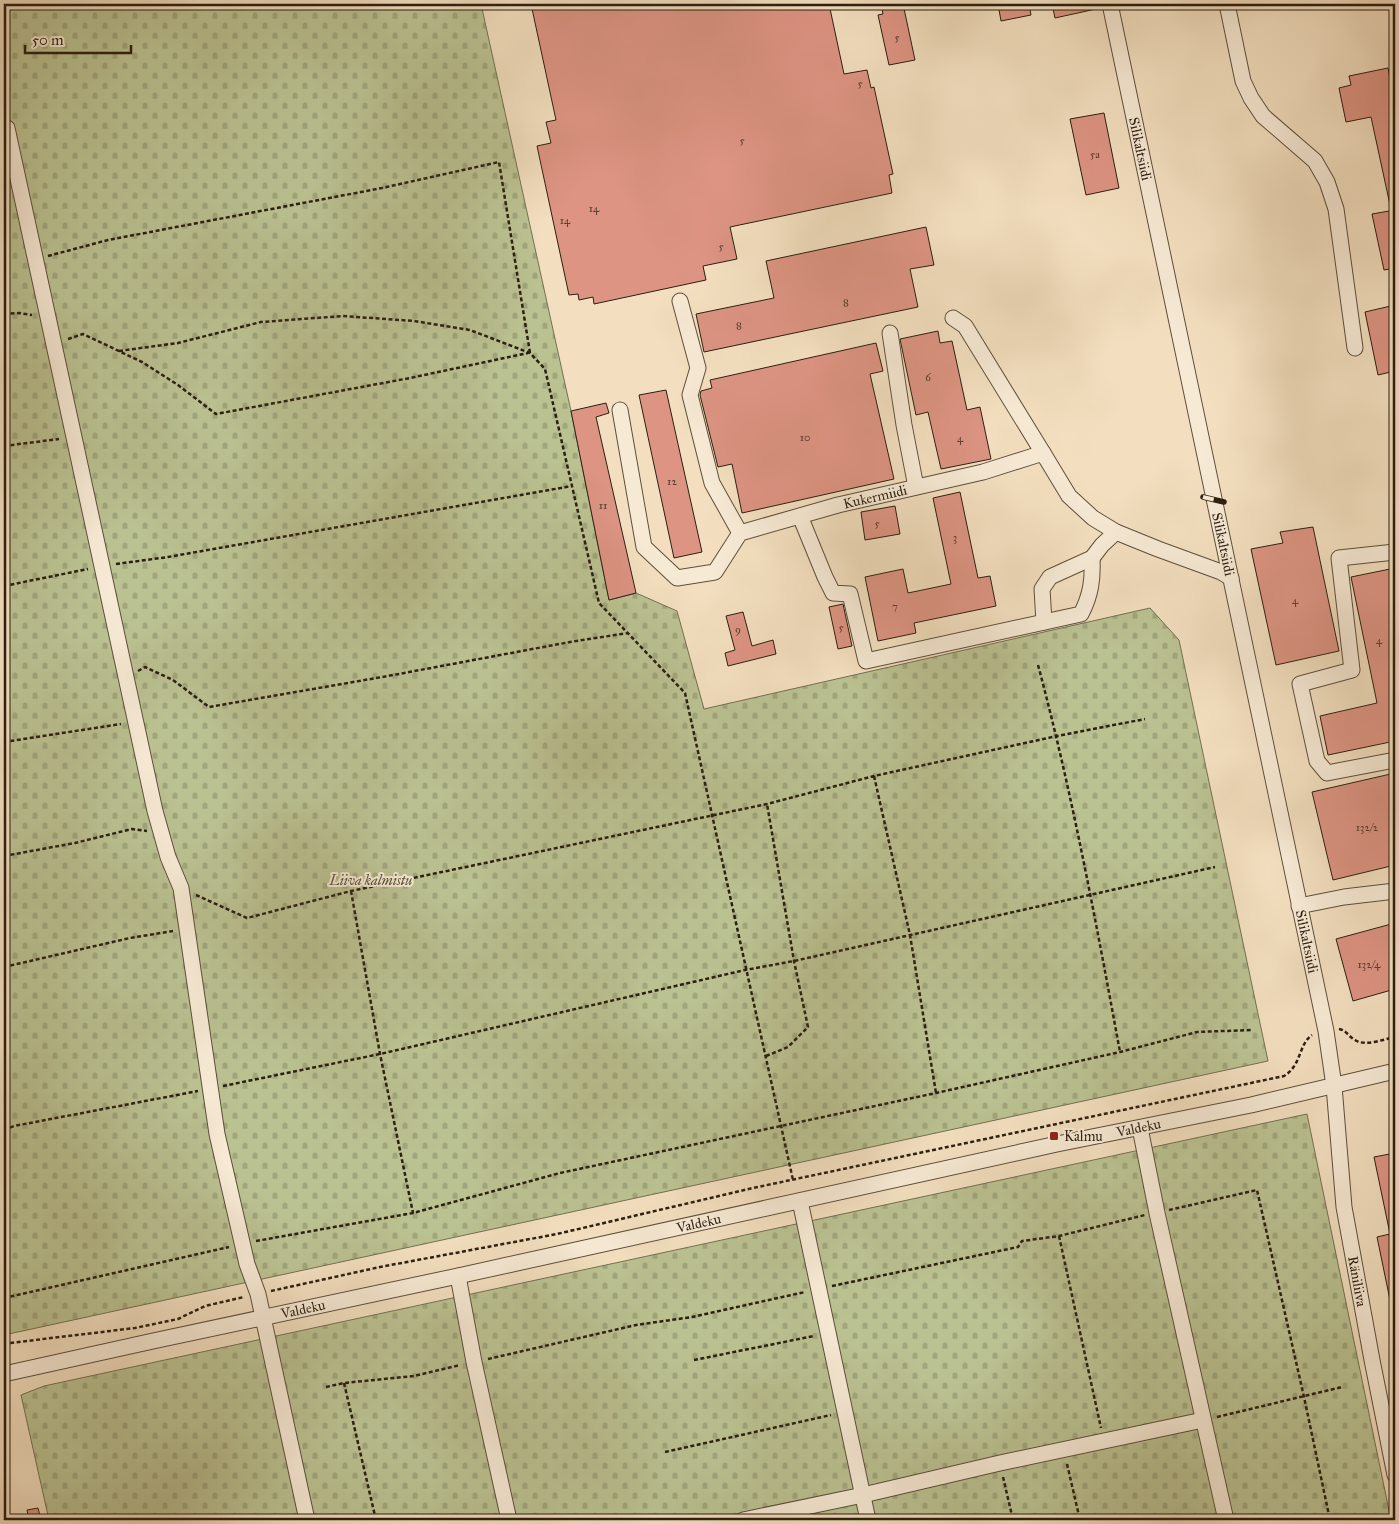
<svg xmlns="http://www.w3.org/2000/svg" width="1399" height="1524" font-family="'IM FELL Great Primer',serif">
  <defs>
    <pattern id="cemetery-stones" width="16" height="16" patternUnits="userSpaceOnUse" patternTransform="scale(1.25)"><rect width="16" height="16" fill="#bbc292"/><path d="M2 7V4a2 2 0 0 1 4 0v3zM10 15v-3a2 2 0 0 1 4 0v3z" fill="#a1a67d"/></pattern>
  </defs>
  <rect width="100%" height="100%" fill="#f3dfbf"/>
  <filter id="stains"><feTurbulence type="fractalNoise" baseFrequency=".004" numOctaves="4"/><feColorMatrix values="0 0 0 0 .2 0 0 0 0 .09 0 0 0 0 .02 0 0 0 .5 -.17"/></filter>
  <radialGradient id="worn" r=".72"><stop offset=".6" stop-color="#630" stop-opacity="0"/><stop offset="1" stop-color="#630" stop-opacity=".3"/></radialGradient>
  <path fill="url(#cemetery-stones)" stroke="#737051" d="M4,4h477l90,407 38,189 27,-7 41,18 27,98 446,-101 29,32 89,421 -1264,274z
    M1307,1114l84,406h-1342l-28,-125 23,-9z"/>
  <path fill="#dd9483" stroke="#2b1f10" d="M531,4h298l15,70 23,-4 4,18 3,-1 19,87 -4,1 3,18 -162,34 7,32 -34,7 3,14 -112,24 -1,-7 -14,3 -1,-6 -9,1 -32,-149 14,-3 -5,-21 10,-2z
    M881,4h22l12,56 -26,5 -11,-50 5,-1z
    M998,4h31l2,11 -30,6z
    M1052,4h43l1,5 -41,9z
    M1388,68l7,34v103h-5l-19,-88 -25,5 -7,-34 12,-3 -2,-9z
    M1104,113l15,75 -33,7 -16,-76z
    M1395,210v58l-11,2 -12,-56z
    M926,227l8,38 -24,4 8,38 -214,45 -8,-38 78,-16 -8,-37z
    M1395,305v66l-17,4 -13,-63z
    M938,331l2,12 12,-2 15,69 13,-3 11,52 -50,10 -13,-57 -12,3 -16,-76z
    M876,343l7,28 -13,3 24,105 -152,34 -10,-49 -14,3 -18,-72 1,-4 11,-3 -2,-8z
    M666,390l36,162 -28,6 -35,-163z
    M606,403l3,10 -13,4 40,176 -27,7 -38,-189z
    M960,492l18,86 12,-2 6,30 -82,17 2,10 -38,8 -13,-64 38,-8 5,24 43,-9 -18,-86z
    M895,506l5,28 -35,6 -4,-28z
    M1313,527l26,124 -63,14 -25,-116 32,-6 -3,-11z
    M1395,568v173l-67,14 -8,-39 57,-13 -26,-126z
    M843,604l9,42 -14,3 -9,-42z
    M743,612l9,34 21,-6 3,14 -48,12 -3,-13 10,-3 -9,-34z
    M1395,773v92l-62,15 -21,-88z
    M1395,923v66l-42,12 -17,-62z
    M1395,1153v147h-5l-13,-63 13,-3 -16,-77z
    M38,1508l3,12h-12l-2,-10z"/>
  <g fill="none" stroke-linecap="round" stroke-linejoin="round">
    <defs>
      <g id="minor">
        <path id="s1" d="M1110,4l216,1027 8,55 10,121 28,153 23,115"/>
        <path d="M1227,4l16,77 8,17 12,18 52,45 12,21 9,27 19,139"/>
        <path d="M7,128l148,683 13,46 13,31 36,246 30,130 11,30 49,226"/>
        <path d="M680,301l18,67 -8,27 22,88 28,50"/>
        <path d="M953,318l12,8 78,127"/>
        <path d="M890,333l14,92 12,62"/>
        <path id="s2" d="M620,410l24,137 33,31 38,-6 25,-39 98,-28 145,-33 60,-19 26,43 24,22 23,14 42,17 63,23 10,6"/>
        <path d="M800,516l25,61 8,16 17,1 16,67 215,-47c10,-19 12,-35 11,-56"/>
        <path d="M1395,552l-56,6 13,112 -52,14 17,77 10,12 68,-13"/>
        <path d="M1044,622l-2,-33 8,-12 42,-19 10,-13 14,-13"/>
        <path d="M1299,906l45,-9 51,-6"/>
        <path d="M1140,1128l17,85 69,307"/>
        <path d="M800,1201l68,319"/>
        <path d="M458,1276l16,86 35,158"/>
        <path id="s3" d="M4,1374l149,-33 305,-65 599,-132 194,-39 144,-34"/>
        <path d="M743,1520l120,-25 137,-32 203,-43"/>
      </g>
    </defs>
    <use href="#minor" stroke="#5d4f3c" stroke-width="17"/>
    <path stroke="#2b1f10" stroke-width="2.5" stroke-dasharray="4 2.5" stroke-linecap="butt" d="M48,256l60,-16 274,-52 117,-26 31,191
      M4,314l15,-1 13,2
      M68,339l15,-5 59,28 36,23 38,29 194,-36 118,-25
      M119,351l59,-8 83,-21 82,-6 71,5 56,9 60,23 15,16 54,234 86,90 108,487
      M4,446l55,-7
      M116,564l52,-7 404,-71
      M4,586l84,-17
      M1038,665c34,127 58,257 82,387
      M138,671l7,-4 28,13 36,27 179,-31 182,-34 58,-9
      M4,742l117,-18
      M874,776l36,159 26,158
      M4,856l71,-13 57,-14 15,2
      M351,891l29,163 33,159
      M196,895l51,23 104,-27 416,-87 107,-28 183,-40 88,-17
      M4,967l126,-29 43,-7
      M1339,1029c7,1 10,8 16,11 10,7 29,-1 40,-3
      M766,1056l22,-9 20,-20 -14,-66 -27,-157
      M223,1086l157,-32 365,-84 49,-9 421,-94
      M4,1130l10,-4 184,-35
      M1169,1210l88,-20 47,207 26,123
      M1059,1236l42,192
      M256,1241l157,-28 147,-40 376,-80 184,-41 77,-20 54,-2
      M832,1286l186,-39 4,-6 37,-5 86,-21
      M271,1291l109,-24 177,-33 196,-46 531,-112c18,-11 14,-31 28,-41
      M4,1298l225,-51
      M4,1345l6,-2 125,-15 43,-9 27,-13 39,-9
      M488,1359l148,-34 56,-8 113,-25
      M694,1360l120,-24
      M344,1383l32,137
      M326,1387l18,-4 70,-7 46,-11
      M1217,1417l125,-30
      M665,1452l166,-37
      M1067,1464l13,56
      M1003,1477l10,43"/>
    <use href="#minor" stroke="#f7ead5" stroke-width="15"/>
    <defs>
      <path id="rail" d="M1203,497l21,5"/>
    </defs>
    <use href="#rail" stroke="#2b1f10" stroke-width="5.5"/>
    <use href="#rail" stroke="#f7ead5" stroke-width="4" stroke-dasharray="11" stroke-linecap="butt"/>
  </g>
  <rect fill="#8f2418" stroke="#f7ead5" stroke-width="2" x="1049" y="1131" width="10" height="10" rx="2.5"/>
  <g text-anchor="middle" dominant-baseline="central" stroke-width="4" stroke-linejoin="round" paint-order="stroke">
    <g font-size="11" fill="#583c2d">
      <text x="897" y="37">5</text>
      <text x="860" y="83">5</text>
      <text x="742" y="140">5</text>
      <text x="1095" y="154">5a</text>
      <text x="594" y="208">14</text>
      <text x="565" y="220">14</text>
      <text x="721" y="246">5</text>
      <text x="846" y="302">8</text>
      <text x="739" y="325">8</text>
      <text x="928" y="377">6</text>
      <text x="805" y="437">10</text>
      <text x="960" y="438">4</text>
      <text x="672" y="481">12</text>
      <text x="603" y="505">11</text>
      <text x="877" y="523">5</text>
      <text x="955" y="537">3</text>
      <text x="1295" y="600">4</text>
      <text x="895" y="606">7</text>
      <text x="841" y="627">5</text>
      <text x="738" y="629">9</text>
      <text x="1379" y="640">4</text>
      <text x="1367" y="827">132/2</text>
      <text x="1369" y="964">132/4</text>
    </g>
    <g font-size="14" fill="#2b1f10" stroke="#f7ead5">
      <text stroke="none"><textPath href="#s1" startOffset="148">Silikaltsiidi</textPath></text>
      <text stroke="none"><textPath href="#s2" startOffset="409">Kukermiidi</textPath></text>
      <text stroke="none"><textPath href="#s1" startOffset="552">Silikaltsiidi</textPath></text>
      <text stroke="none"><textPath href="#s1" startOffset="958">Silikaltsiidi</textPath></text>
      <text stroke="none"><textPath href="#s3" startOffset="1161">Valdeku</textPath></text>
      <text stroke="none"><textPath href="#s3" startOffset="711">Valdeku</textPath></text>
      <text stroke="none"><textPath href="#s1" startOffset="1302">Räniliiva</textPath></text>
      <text stroke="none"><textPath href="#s3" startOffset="306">Valdeku</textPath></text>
    </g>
    <g font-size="14" font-style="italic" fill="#565037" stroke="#f7ead5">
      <text x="371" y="880">Liiva kalmistu</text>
    </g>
    <g font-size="14" fill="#2b1f10" stroke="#f7ead5" text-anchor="start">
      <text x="1064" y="1136">Kalmu</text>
    </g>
  </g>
  <rect width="1399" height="1524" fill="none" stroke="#f3dfbf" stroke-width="20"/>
  <rect x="5" y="5" width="1389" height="1514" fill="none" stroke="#2b1f10" stroke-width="2.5"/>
  <rect x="10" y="10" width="1379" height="1504" fill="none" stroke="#2b1f10"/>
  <path d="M25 45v8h106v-8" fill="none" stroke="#2b1f10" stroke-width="2.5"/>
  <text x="32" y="45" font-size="15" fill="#2b1f10" stroke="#f7ead5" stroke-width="4" paint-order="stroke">50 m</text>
  <rect width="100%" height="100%" filter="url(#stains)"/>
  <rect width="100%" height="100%" fill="url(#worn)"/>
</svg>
